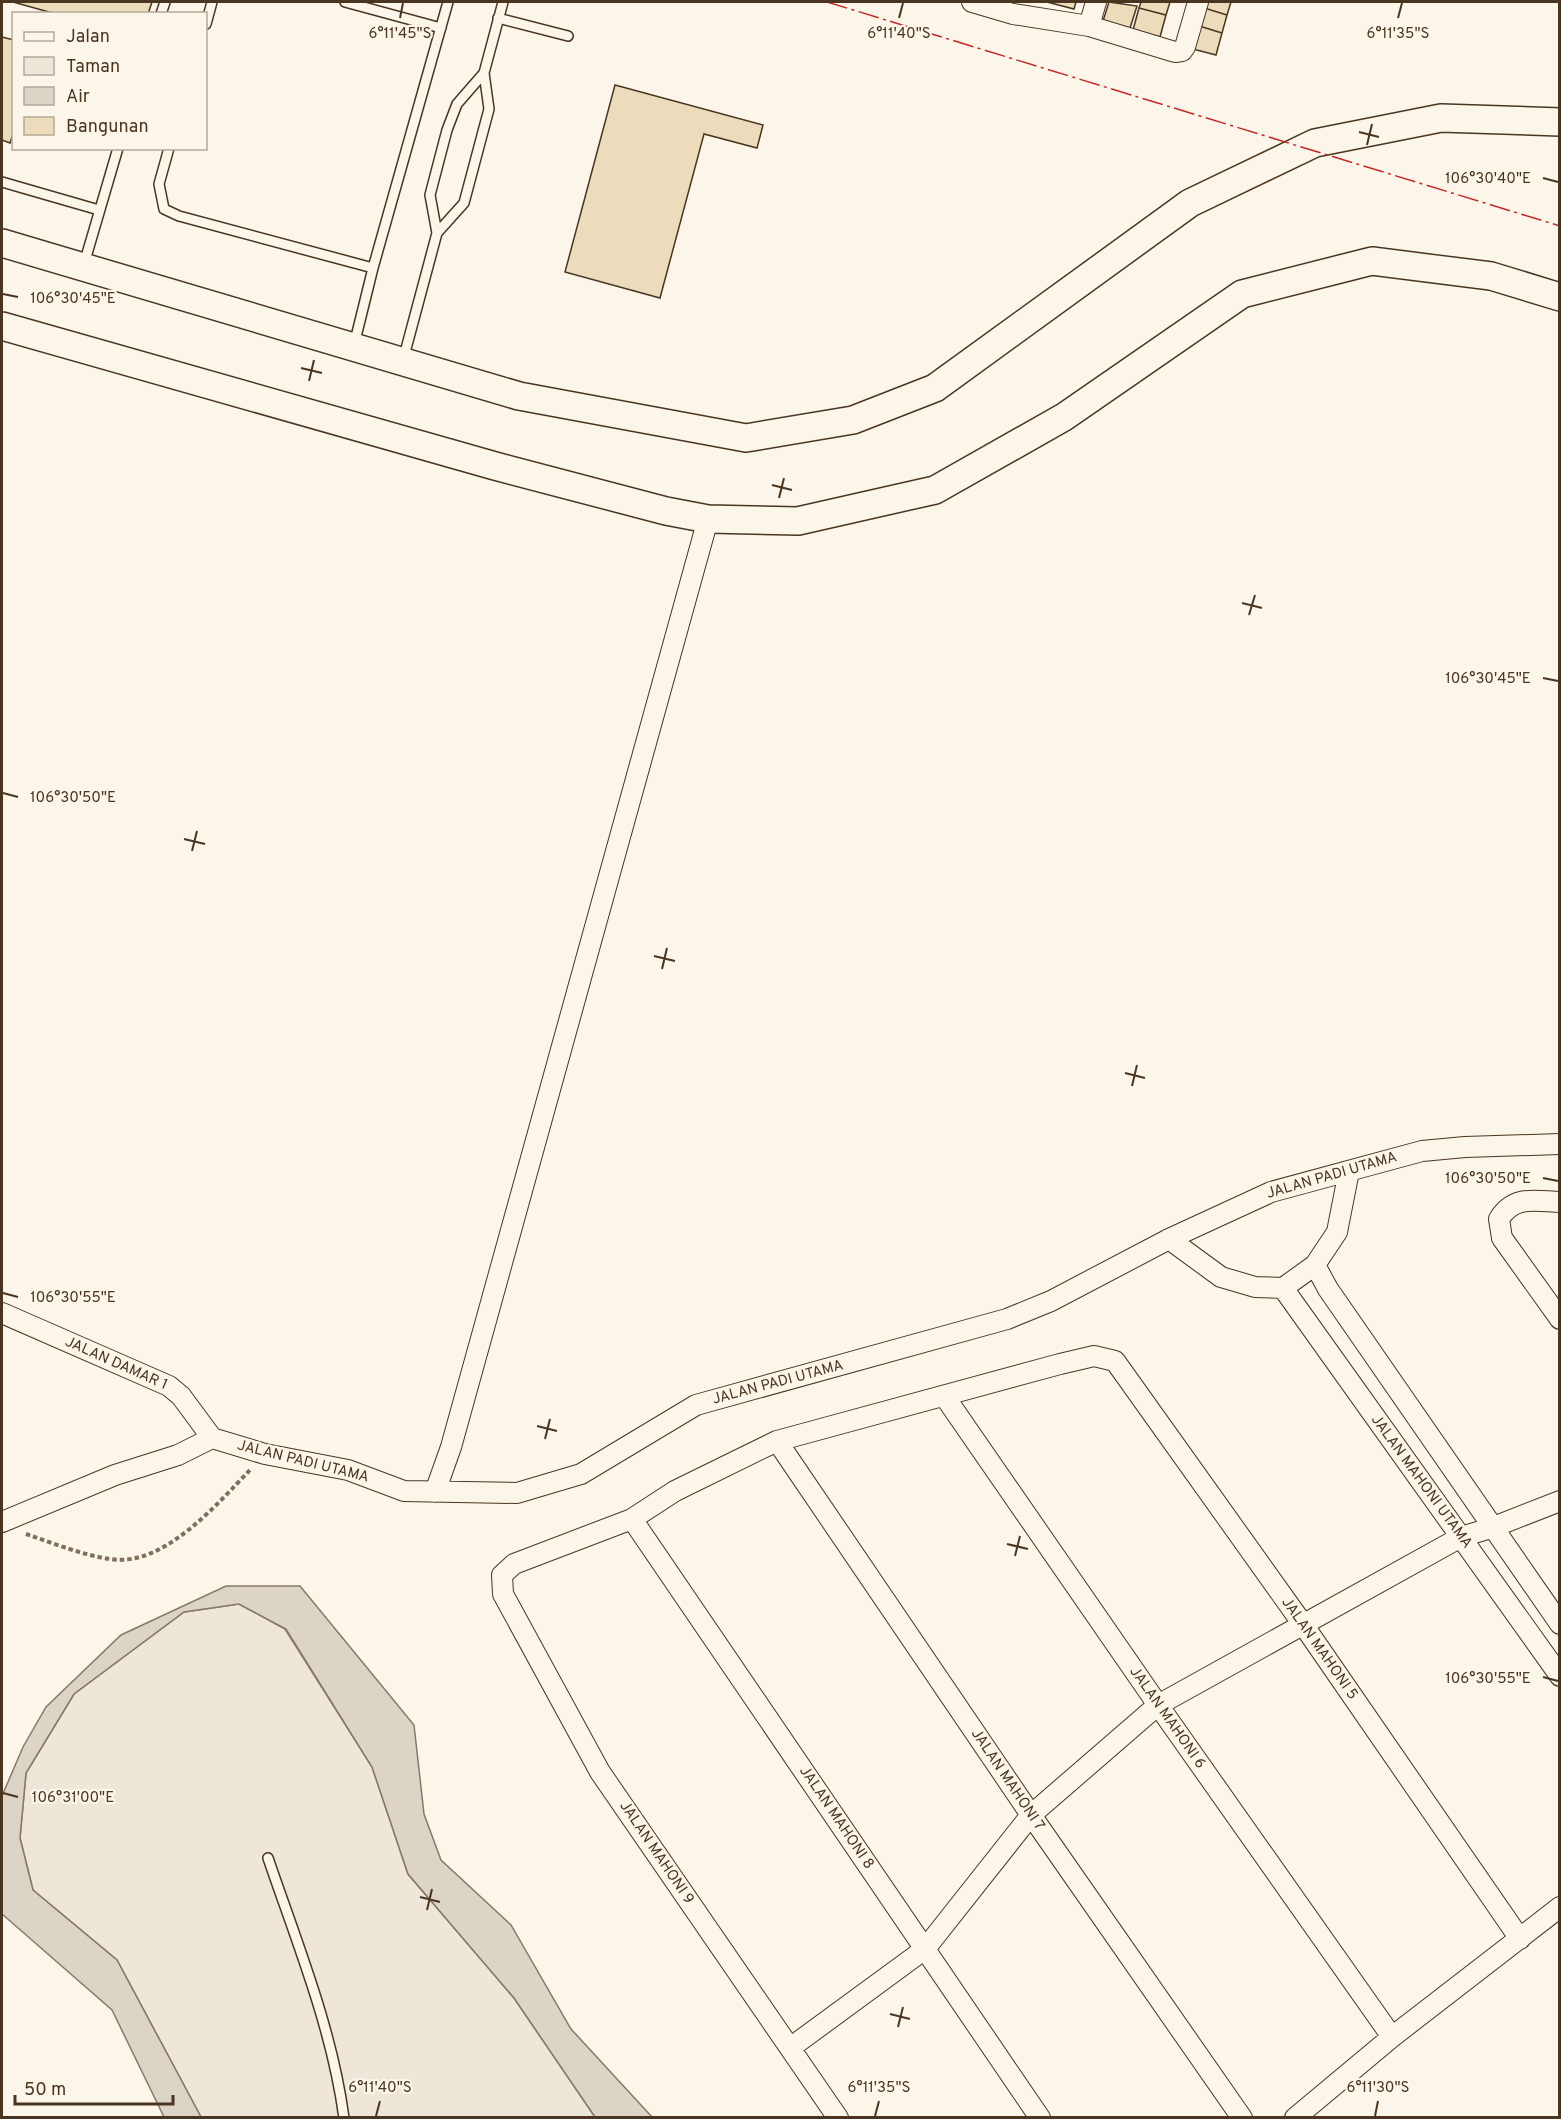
<svg xmlns="http://www.w3.org/2000/svg" width="1561" height="2119" font-family="Overpass,sans-serif">
  <rect width="100%" height="100%" fill="#fbf6e9"/>
  <path fill="#ede6d9" stroke="#887966" stroke-width="1.5" d="M239,1604l46,25 87,138 36,107 106,124 81,119h-394l-84,-157 -84,-70 -13,-52 6,-65 48,-79 110,-82z"/>
  <path fill="#dcd4c6" stroke="#887966" stroke-width="1.5" d="M226,1586h74l114,139 10,89 17,46 70,65 60,104 81,88h-57l-81,-119 -106,-124 -36,-107 -86,-138 -47,-25 -55,8 -110,82 -48,79 -6,65 13,52 84,70 84,157h-37l-52,-107 -110,-96v-118l21,-49 23,-40 75,-72z"/>
  <path fill="#ecdcbc" stroke="#4a3520" stroke-width="1.5" d="M13,2h139l-4,12h-92z
    M1047,2h29l-2,7z
    M1109,2l28,4 -7,22 -27,-7z
    M1141,2h29l-4,13 -27,-7z
    M1202,2h29l-4,13 -26,-8z
    M1201,7l26,8 -5,18 -26,-8z
    M1139,8l27,7 -6,22 -27,-7z
    M1196,25l26,8 -6,22 -27,-7z
    M2,37l12,3v91l-4,12 -8,-3z
    M615,85l148,40 -6,23 -53,-14 -44,164 -95,-26z"/>
  <g fill="none" stroke-linecap="round" stroke-linejoin="round">
    <defs>
      <path id="lane" d="M345,2l96,26
        M161,14l4,-12
        M498,18l70,18
        M206,24l6,-22
        M169,148l-10,36 5,25 15,7 194,52 75,-266
        M2,182l97,28
        M437,233l27,-30 25,-94 -5,-36 19,-71
        M84,264l34,-116
        M354,345l19,-77
        M403,360l34,-127 -7,-38 17,-65 10,-26 27,-31
        M268,1858c29,85 64,170 76,260"/>
      <path id="street" d="M972,2l41,12 76,12 86,26 7,-1 3,-4 13,-45
        M1089,26l7,-24
        M1560,1202c-26,-1 -46,-7 -61,17l3,19 58,81
        M1169,1239l52,38 34,10 28,1 32,-23 22,-33 12,-61
        M1315,1265l13,24 232,335
        M1283,1288l277,388
        M2,1313l167,73 12,10 31,42
        M945,1397l213,308 234,332
        M777,1441l254,374 211,303
        M435,1492l16,-45 257,-928
        M632,1519l408,599
        M2,1522l113,-47 63,-20 34,-17 53,16 83,16 56,21 113,2 64,-19 115,-69 311,-86 44,-18 118,-62 102,-47 151,-41 43,-4 95,-3
        M790,2048l135,-99 106,-134 127,-110 303,-168 30,-9 69,-27
        M838,2118l-238,-346 -97,-178 -1,-19 12,-11 118,-45 43,-28 102,-50 283,-77 34,-8 21,5 187,262 218,316
        M1295,2118l97,-81 168,-130"/>
      <path id="secondary" d="M2,243l517,153 227,42 107,-18 82,-32 255,-185 125,-60 126,-25 119,4
        M2,326l493,140 171,45 42,8 90,2 137,-31 129,-73 178,-123 130,-33 119,15 69,21"/>
    </defs>
    <use href="#lane" stroke="#4a3520" stroke-width="12"/>
    <use href="#street" stroke="#4a3520" stroke-width="22"/>
    <use href="#secondary" stroke="#4a3520" stroke-width="30"/>
    <path stroke="#7f6f5c" stroke-width="4" stroke-dasharray="4.5 3" stroke-linecap="butt" d="M26,1534c27,9 56,21 84,25 53,9 107,-55 140,-89"/>
    <use href="#lane" stroke="#fbf6e9" stroke-width="9"/>
    <use href="#street" stroke="#fbf6e9" stroke-width="20"/>
    <use href="#secondary" stroke="#fbf6e9" stroke-width="27"/>
    <path stroke="#c62828" stroke-width="1.5" stroke-dasharray="21 4.5 3 4.5" stroke-linecap="butt" d="M827,2l733,224"/>
  </g>
  <path fill="none" stroke="#4a3520" stroke-width="2" d="M400,18l3,-15M899,18l4,-15M1398,18l4,-15M1359,132l20,5M1367,145l5,-21M1543,178l15,4M3,294l15,3M301,368l21,5M309,381l5,-21M772,485l20,5M779,498l5,-20M1242,603l20,5M1249,615l6,-20M1543,678l15,3M3,793l15,4M184,839l21,5M192,851l5,-20M654,956l21,5M662,969l5,-21M1125,1073l20,5M1132,1086l5,-21M1543,1178l15,3M3,1293l15,4M537,1426l20,5M545,1439l5,-20M1007,1544l21,5M1015,1556l5,-20M1543,1677l15,4M3,1793l15,4M420,1897l20,5M427,1910l5,-21M890,2014l20,5M898,2027l5,-20M376,2116l4,-15M875,2116l4,-15M1375,2116l3,-15"/>
  <g text-anchor="middle" dominant-baseline="central" stroke-width="4.5" stroke-linejoin="round" paint-order="stroke">
    <g font-size="15" fill="#4a3520" stroke="#fbf6e9">
      <text transform="translate(1332 1176) rotate(-16)">JALAN PADI UTAMA</text>
      <text transform="translate(116 1364) rotate(24)">JALAN DAMAR 1</text>
      <text transform="translate(778 1383) rotate(-15)">JALAN PADI UTAMA</text>
      <text transform="translate(303 1462) rotate(14)">JALAN PADI UTAMA</text>
      <text transform="translate(1421 1482) rotate(54)">JALAN MAHONI UTAMA</text>
      <text transform="translate(1319 1649) rotate(55)">JALAN MAHONI 5</text>
      <text transform="translate(1167 1718) rotate(55)">JALAN MAHONI 6</text>
      <text transform="translate(1007 1780) rotate(56)">JALAN MAHONI 7</text>
      <text transform="translate(836 1818) rotate(56)">JALAN MAHONI 8</text>
      <text transform="translate(656 1853) rotate(56)">JALAN MAHONI 9</text>
    </g>
  </g>
  <g font-size="15" text-anchor="middle" fill="#4a3520" stroke="#fbf6e9" stroke-width="4.5" stroke-linejoin="round" paint-order="stroke">
    <text x="400" y="38">6°11'45"S</text>
    <text x="899" y="38">6°11'40"S</text>
    <text x="1398" y="38">6°11'35"S</text>
    <text x="1488" y="183">106°30'40"E</text>
    <text x="73" y="303">106°30'45"E</text>
    <text x="1488" y="683">106°30'45"E</text>
    <text x="73" y="802">106°30'50"E</text>
    <text x="1488" y="1183">106°30'50"E</text>
    <text x="73" y="1302">106°30'55"E</text>
    <text x="1488" y="1683">106°30'55"E</text>
    <text x="73" y="1802">106°31'00"E</text>
    <text x="380" y="2092">6°11'40"S</text>
    <text x="879" y="2092">6°11'35"S</text>
    <text x="1378" y="2092">6°11'30"S</text>
  </g>
  <rect width="1561" height="2119" fill="none" stroke="#4a3520" stroke-width="6"/>
  <rect x="12" y="12" width="195" height="138" fill="#fbf6e9" stroke="#b4a999" stroke-width="1.5"/>
  <rect x="24" y="32" width="30" height="9" fill="#fbf6e9" stroke="#b4a999" stroke-width="1.5"/>
  <text x="66" y="42" font-size="18" fill="#4a3520">Jalan</text>
  <rect x="24" y="57" width="30" height="18" fill="#ede6d9" stroke="#b4a999" stroke-width="1.5"/>
  <text x="66" y="72" font-size="18" fill="#4a3520">Taman</text>
  <rect x="24" y="87" width="30" height="18" fill="#dcd4c6" stroke="#b4a999" stroke-width="1.5"/>
  <text x="66" y="102" font-size="18" fill="#4a3520">Air</text>
  <rect x="24" y="117" width="30" height="18" fill="#ecdcbc" stroke="#b4a999" stroke-width="1.5"/>
  <text x="66" y="132" font-size="18" fill="#4a3520">Bangunan</text>
  <path d="M15 2095v9h158v-9" fill="none" stroke="#4a3520" stroke-width="3"/>
  <text x="24" y="2095" font-size="18" fill="#4a3520" stroke="#fbf6e9" stroke-width="4.5" paint-order="stroke">50 m</text>
</svg>
